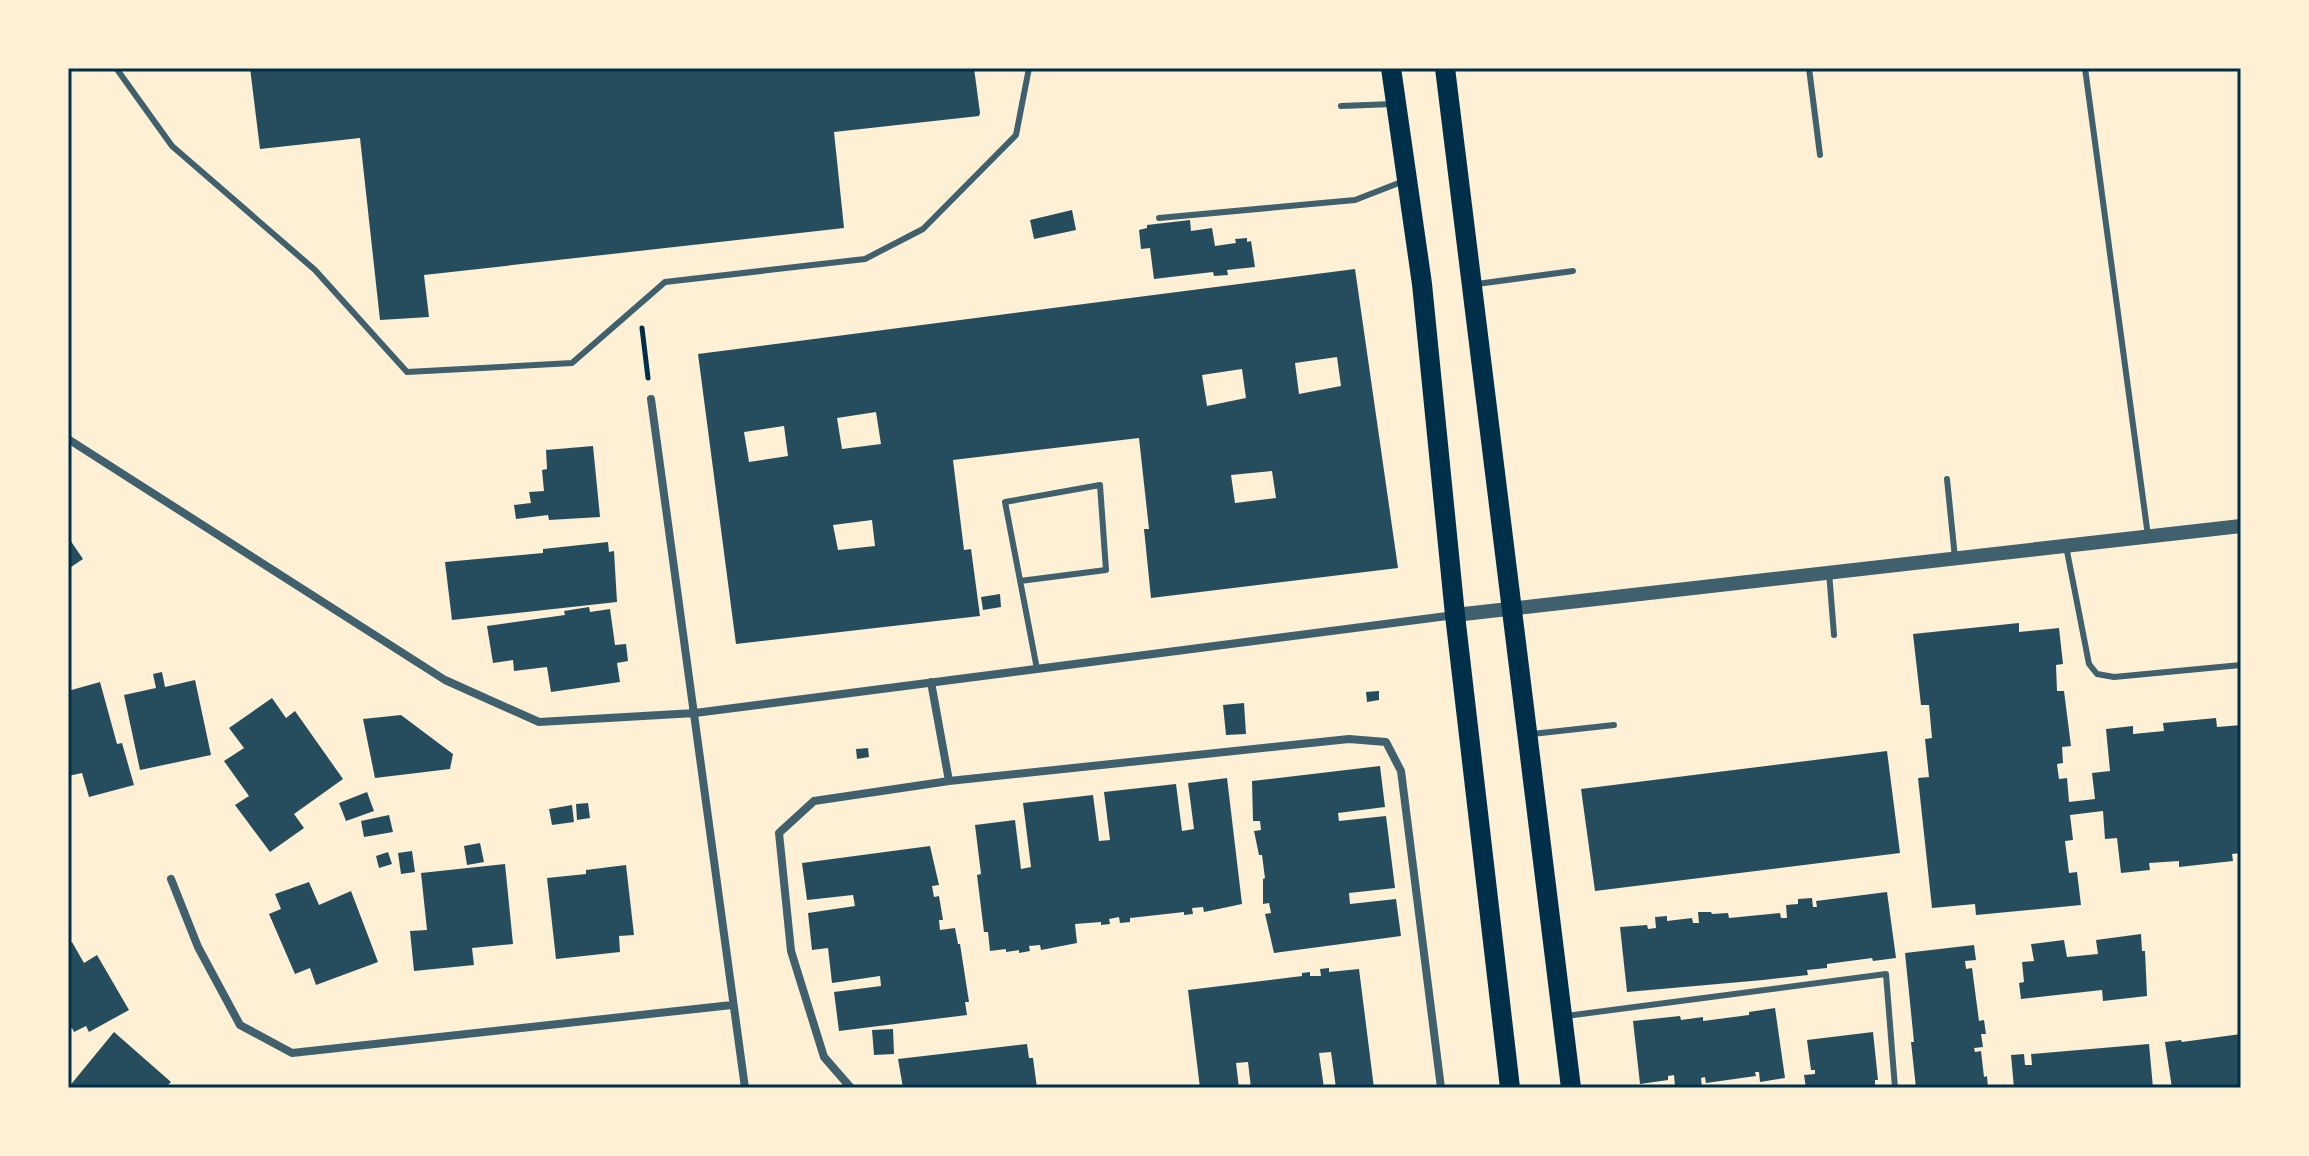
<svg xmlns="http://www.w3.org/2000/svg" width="2309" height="1156" font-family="Jost,sans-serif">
  <rect width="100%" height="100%" fill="#fdf0d5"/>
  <path fill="#264d5e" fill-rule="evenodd" d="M250,68h724l6,45 -1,3 -145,16 10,96 -420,47 5,42 -49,3 -20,-182 -100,11z
    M1072,210l4,20 -42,9 -4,-19z
    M1190,220l1,11 21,-3 3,18 21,-3 -1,-4 12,-1v4l4,-1 4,26 -28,3 1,5 -14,1 -1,-4 -59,7 -4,-31 -9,1 -2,-19 8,-2v-3z
    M1355,269l43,299 -247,30 -7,-69h5l-10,-91 -186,22 11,90 7,-1 9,67 -244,28 -38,-290zM1337,357l4,29 -42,8 -4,-31zM1242,369l4,29 -39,8 -5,-31zM876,412l5,32 -39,5 -5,-31zM784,426l4,30 -39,6 -5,-30zM1272,471l4,27 -41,5 -4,-28zM872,520l3,26 -37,4 -5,-25z
    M593,446l7,71 -51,3 -1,-5 -32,4 -2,-14 17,-2 -2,-11 15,-1 -2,-21 5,-1 -1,-19z
    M68,537l15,22 -15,10z
    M608,542l1,10 5,-1 3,51 -165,18 -7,-58 98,-9v-4z
    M1000,594l1,13 -18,3 -2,-13z
    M589,607l1,5 20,-3 5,36 11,-1 2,17 -11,2 3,19 -69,10 -4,-25 -33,4 -1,-11 -20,3 -6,-37 78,-11 -1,-4z
    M2019,623v9l40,-4 4,36 -7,1 1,26h7l7,55 -9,1 1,16 -6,1 2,15 8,-1 2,24 26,-3 -3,-26 18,-2 -4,-42 27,-3v8l31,-3 -1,-8 53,-5 1,9 24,-2v128l-9,1 1,7 -54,6v-6l-30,2 1,7 -29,3 -4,-35 -12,1 -2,-28 -33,4 3,25 -8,1 4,32 8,-1 4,33 -105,10 -1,-11 -43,4 -14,-130 11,-1 -4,-38 7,-1 -3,-33h-8l-8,-71z
    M162,672l3,15 30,-7 16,75 -71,15 -16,-75 32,-7 -3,-14z
    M100,682l17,62 5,-1 12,42 -45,12 -7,-24 -14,3v-85z
    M1379,691v9l-12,2 -1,-10z
    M272,698l14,20 9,-7 48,68 -49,35 10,14 -34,24 -35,-47 14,-9 -25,-35 20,-13 -15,-20z
    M1244,703l2,31 -20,1 -3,-30z
    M401,715l52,39 -3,15 -75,9 -12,-59z
    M868,748l1,9 -12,2 -1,-10z
    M1887,751l13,102 -305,38 -14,-102z
    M1380,766l5,41 -47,6 1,8 47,-5 9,72 -46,5 1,11 46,-5 5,37 -127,17 -9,-39 6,-1 -2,-10 -6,1v-25l2,-1 -3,-23h-3l-5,-24 7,-1 -1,-9h-7l-1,-40z
    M1227,778l15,126 -38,8 -1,-5 -11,1 1,6 -9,1v-3l-54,6v4l-10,1 -1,-6 -10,2 1,5 -9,1v-3l-26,2 2,19 -36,7 -1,-5 -11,1 1,5 -11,2v-3l-13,2v-3l-16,2 -2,-19h-4l-7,-57 4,-1 -6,-49 40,-5 6,49 10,-2 -8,-64 70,-8 6,46 11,-1 -6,-48 72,-8 6,47 12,-2 -6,-46z
    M367,792l7,19 -28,10 -7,-18z
    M588,803l2,15 -13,2 -1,-16z
    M572,805l2,17 -22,3 -3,-16z
    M389,815l4,17 -29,5 -3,-16z
    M480,843l4,19 -17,3 -3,-19z
    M930,846l9,39 -7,1 2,11 5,-1 4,24h-4l1,10 15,-2 3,16h2l9,58h-4l2,13 -128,16 -5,-39 47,-6 -1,-10 -48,7 -4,-35 -16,2 -4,-37 47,-7 -2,-11 -46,5 -5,-37z
    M412,851l3,21 -14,2 -3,-21z
    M388,852l4,12 -13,4 -3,-12z
    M505,864l8,80 -41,4 2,17 -60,6 -4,-40 17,-1 -6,-57z
    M626,865l8,70 -15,1 1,16 -64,7 -9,-81 39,-4v-4z
    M309,882l10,23 32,-14 27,71 -62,23 -6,-17 -15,6 -26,-60 12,-5 -6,-15z
    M1887,892l9,66 -23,3 -1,-3 -45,6v4l-20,2 1,5 -45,5 -136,12 -7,-65 27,-2 1,4 8,-1 -1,-11 12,-1v5l25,-3 1,5h6l-1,-11h13l1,2 16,-1 1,5 51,-5 1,5h6l-1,-13 12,-1v-5l14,-1 1,9h4l-1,-6z
    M2141,934l1,17h3l2,45 -44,5 -1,-11 -81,9 -2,-16 5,-1 -2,-20 12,-1 -3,-17 33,-4 3,17 31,-3 -2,-14z
    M72,942l12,21 13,-8 32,55 -40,22 -3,-6 -12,6 -2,-4 -4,2v-85z
    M1974,945l2,15 -11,1 1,8 6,-1 7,53 5,-1 2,14h-5l2,13 -9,1 1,4 6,-1 3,26 3,-1 1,12h-72l-5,-46h3l-9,-89z
    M1329,968v4l30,-3 15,119h-38l-5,-36 -12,1 5,35h-73l-3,-26 -12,1 3,25h-39l-12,-98 114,-14v-3l8,-1v4h11l-1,-7z
    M1775,1008l10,70 -25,4 -1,-10h-4l1,4 -50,7 -1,-6 -4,1 1,10h-14v-3l-13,1 -1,-11 -6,1v4l-28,4 -7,-63 47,-5 1,4 22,-3v4l46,-6v-3z
    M893,1029l1,25 -20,1 -2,-25z
    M114,1032l57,50 -6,6h-97z
    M1873,1032l5,48h-3v8h-69l-2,-13 11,-1v-4h-4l-4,-30z
    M2241,1034v54h-69l-7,-46 16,-2 1,2z
    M1027,1044l2,14h4l4,30h-134l-5,-29z
    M2149,1044l4,44h-139l-3,-33 13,-1 1,11h7l-1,-11z"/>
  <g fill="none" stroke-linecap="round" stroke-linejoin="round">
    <path stroke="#003049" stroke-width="5" d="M642,328l6,50"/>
    <path stroke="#3f606c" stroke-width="6" d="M116,68l56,78 143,124 92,102 165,-9 93,-81 200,-23 58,-30 93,-94 13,-67
      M1809,68l11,87
      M2085,68l63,468
      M1341,106l52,-2
      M1159,218l196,-18 49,-19
      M1477,284l96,-13
      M1947,479l8,79
      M2066,546l23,118 8,10 17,3 127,-12
      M1829,572l5,63
      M1020,581l86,-11 -6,-85 -95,17 32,167
      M1532,734l82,-9
      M1566,1016l320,-42 9,114"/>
    <path stroke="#3f606c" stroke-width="8" d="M651,399l94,689
      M68,439l377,241 94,42 156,-9 760,-98
      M931,682l18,99
      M171,879l27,68 42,78 52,28 440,-48
      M851,1088l-27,-31 -33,-106 -12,-118 35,-32 135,-20 400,-42 37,3 15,29 40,317"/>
    <path stroke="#3f606c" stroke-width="14" d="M1455,615l786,-89"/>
    <path stroke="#003049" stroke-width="20" d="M1391,68l31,216 33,331 55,473
      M1445,68l126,1020"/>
  </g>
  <rect width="2309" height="1156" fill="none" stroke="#fdf0d5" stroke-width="140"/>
  <rect x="70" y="70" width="2169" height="1016" fill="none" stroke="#003049" stroke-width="3"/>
</svg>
